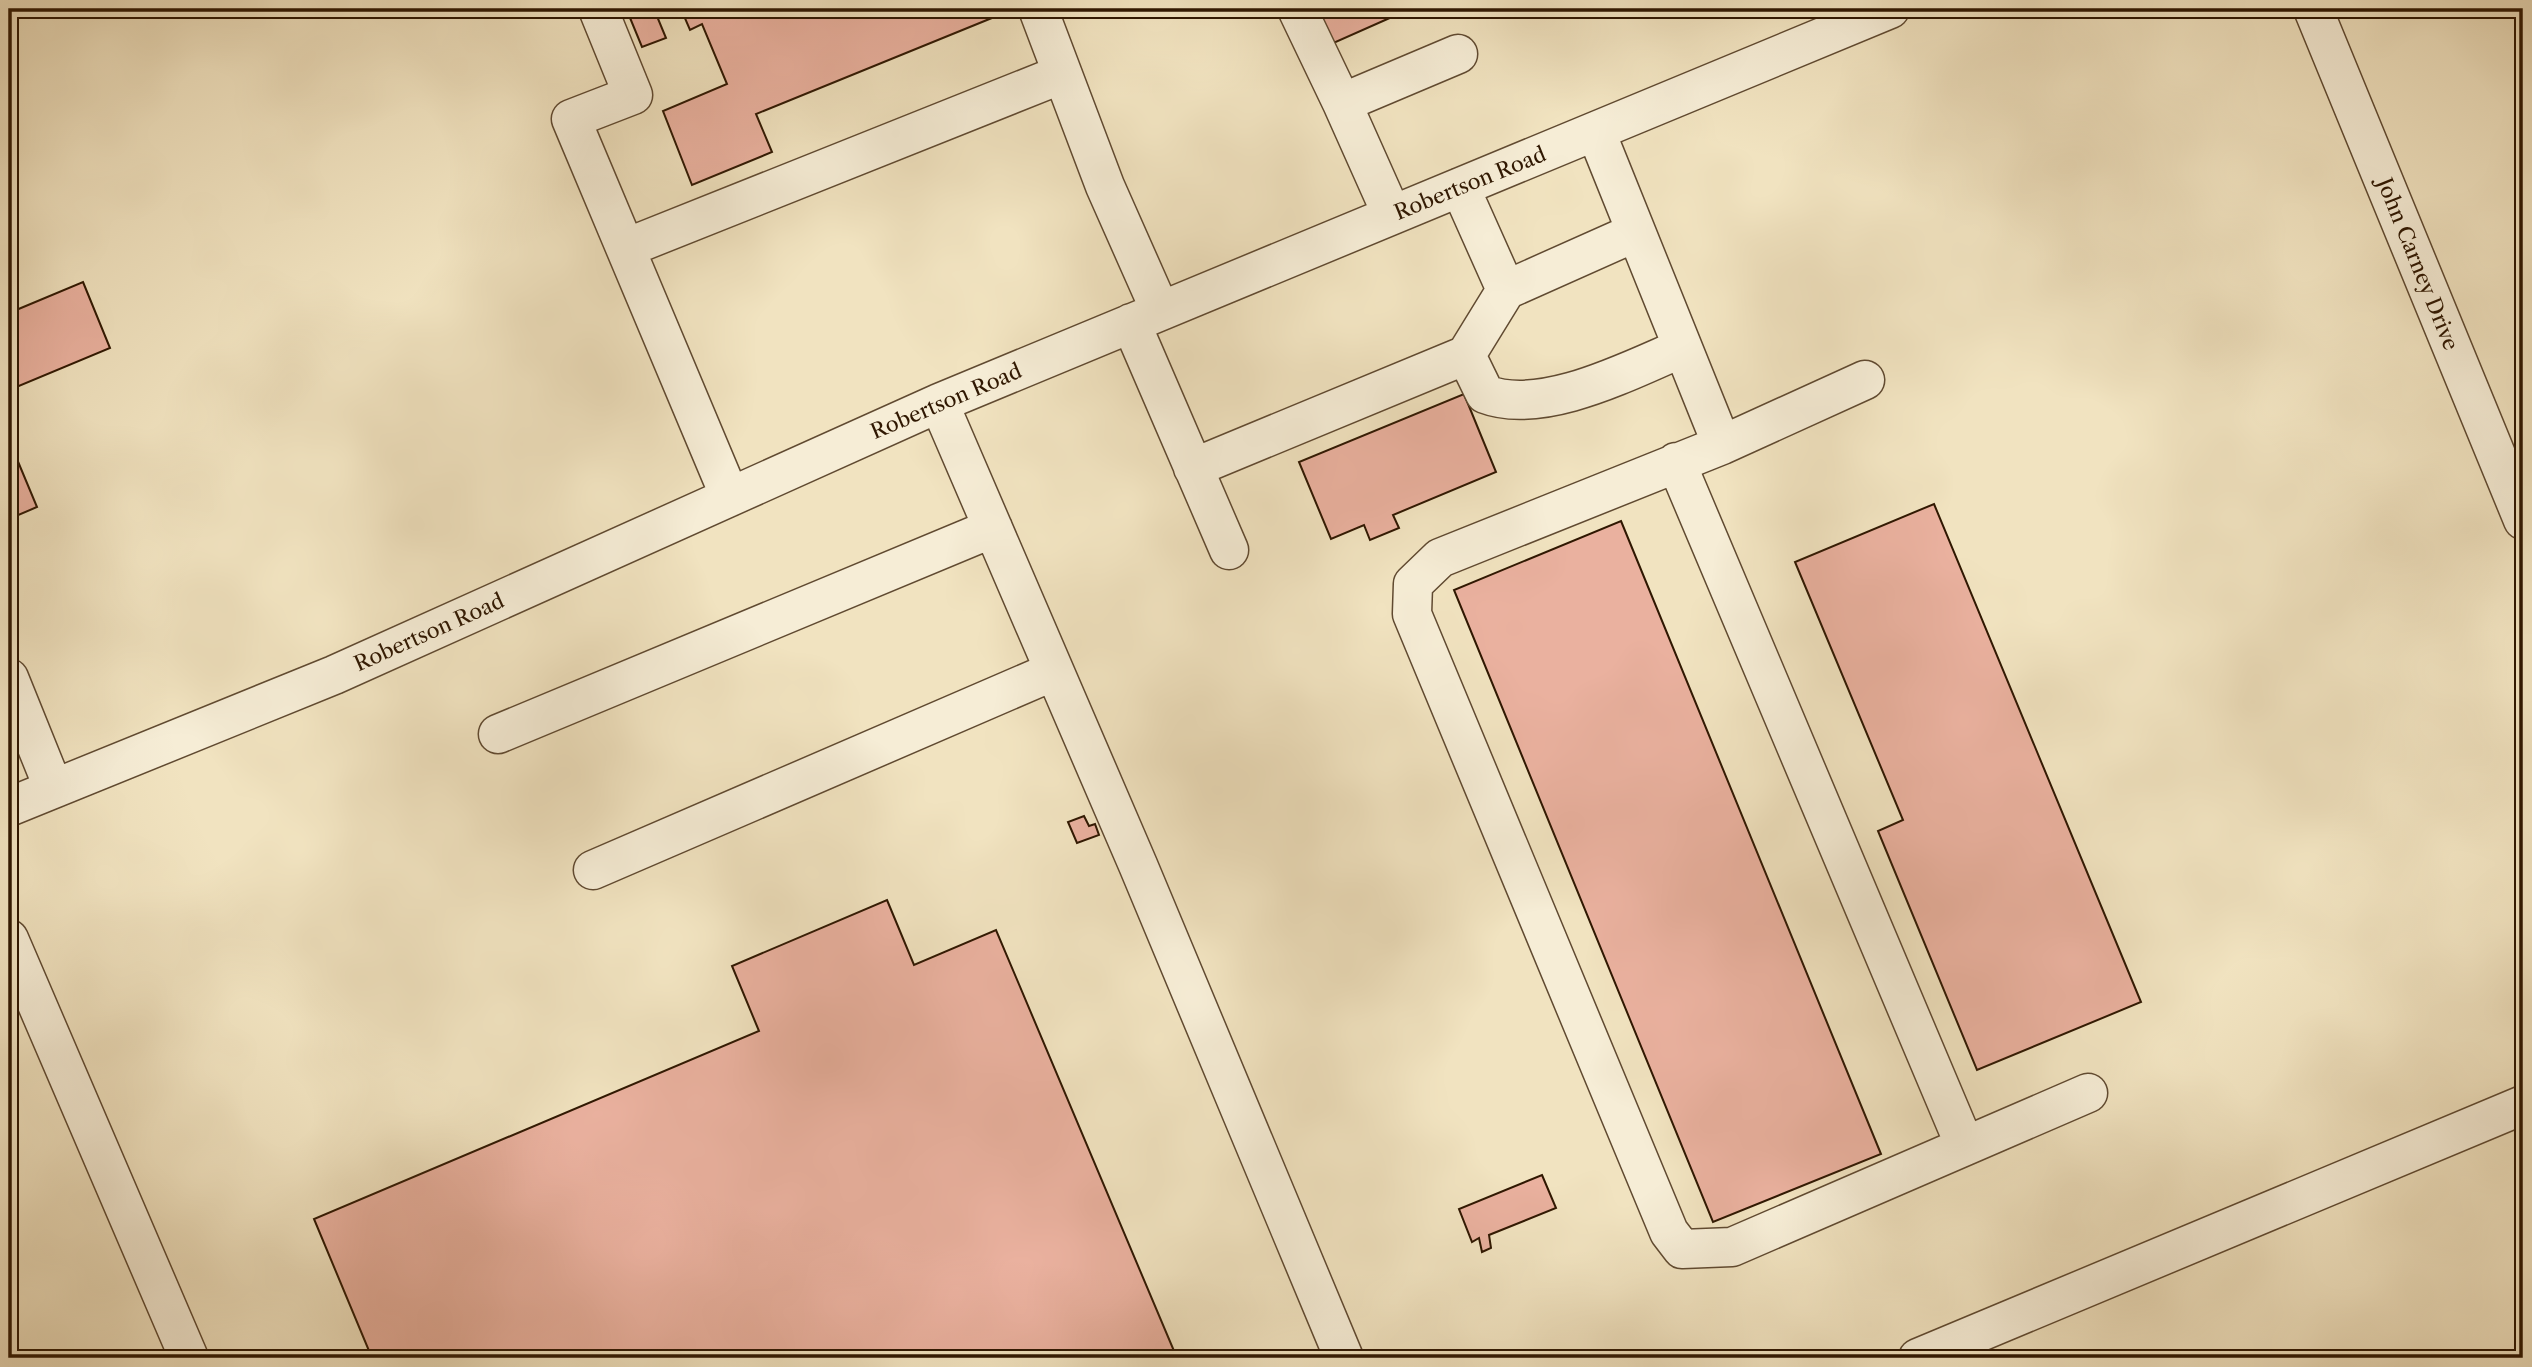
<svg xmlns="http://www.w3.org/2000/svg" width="2532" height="1367" font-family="'Libre Caslon Text',serif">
  <rect width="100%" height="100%" fill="#f1e3c0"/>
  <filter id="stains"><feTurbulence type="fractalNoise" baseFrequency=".00286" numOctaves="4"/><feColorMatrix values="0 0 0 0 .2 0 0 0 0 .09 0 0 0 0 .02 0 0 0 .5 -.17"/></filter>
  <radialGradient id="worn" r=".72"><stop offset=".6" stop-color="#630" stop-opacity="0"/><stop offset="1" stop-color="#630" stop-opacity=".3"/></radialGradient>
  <path fill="#eab19f" stroke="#2f1701" stroke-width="2" d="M639,9h15l12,29 -24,9 -14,-34z
    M681,9h333l-258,105 16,38 -80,33 -29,-74 64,-27 -25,-60 -12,6z
    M1313,9h97l-81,36z
    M83,282l27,66 -101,42 7,17 -7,3v-97z
    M1464,394l32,78 -103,43 6,13 -29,12 -6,-15 -33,14 -32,-77z
    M9,440l28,67 -28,12z
    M1934,504l207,498 -164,68 -99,-239 25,-11 -108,-258z
    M1621,521l260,633 -168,68 -259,-632z
    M1084,816l5,10 6,-2 4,11 -22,8 -9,-21z
    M887,900l27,65 82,-35 181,428h-805l-58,-139 445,-188 -27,-65z
    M1542,1175l14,33 -67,27 2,13 -9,4 -3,-14 -7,4 -13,-33z"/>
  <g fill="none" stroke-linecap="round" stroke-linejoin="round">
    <defs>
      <path id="minor" d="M598,9l35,86 -62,24 159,378
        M1038,9l67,177 55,124
        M1297,9l45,94
        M2313,9l210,511
        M1596,132l126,313 -282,113 -27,26 -1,30 257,618 13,17 50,-2 356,-154
        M1460,187l46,103
        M1392,215l-50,-112 116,-49
        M626,248l436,-174
        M1131,323l98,227
        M1466,355l19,39c57,22 143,-23 197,-46
        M939,403l199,462 206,493
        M1722,445l143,-65
        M1676,462l289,684
        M1193,468l273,-113 40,-65 130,-58
        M9,678l44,109
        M498,734l495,-206
        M9,807l325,-132 605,-272 951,-394
        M593,870l461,-199
        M9,939l180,419
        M1918,1358l605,-253"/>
    </defs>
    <use href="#minor" stroke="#604a31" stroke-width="41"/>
    <use href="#minor" stroke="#f6edd6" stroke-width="38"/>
  </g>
  <g text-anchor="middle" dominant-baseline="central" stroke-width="5" stroke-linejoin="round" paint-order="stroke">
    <g font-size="21" fill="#2f1701" stroke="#f6edd6">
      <text transform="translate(1470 183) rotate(-22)">Robertson Road</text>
      <text transform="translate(2418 264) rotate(68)">John Carney Drive</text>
      <text transform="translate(946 401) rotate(-23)">Robertson Road</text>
      <text transform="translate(429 632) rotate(-24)">Robertson Road</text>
    </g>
  </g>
  <rect width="2532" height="1367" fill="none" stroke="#f1e3c0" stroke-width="35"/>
  <rect x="10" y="10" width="2511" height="1346" fill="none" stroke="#2f1701" stroke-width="3.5"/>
  <rect x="18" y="18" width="2497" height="1332" fill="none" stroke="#2f1701" stroke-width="2"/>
  <rect width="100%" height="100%" filter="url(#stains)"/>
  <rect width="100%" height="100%" fill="url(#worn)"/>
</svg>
